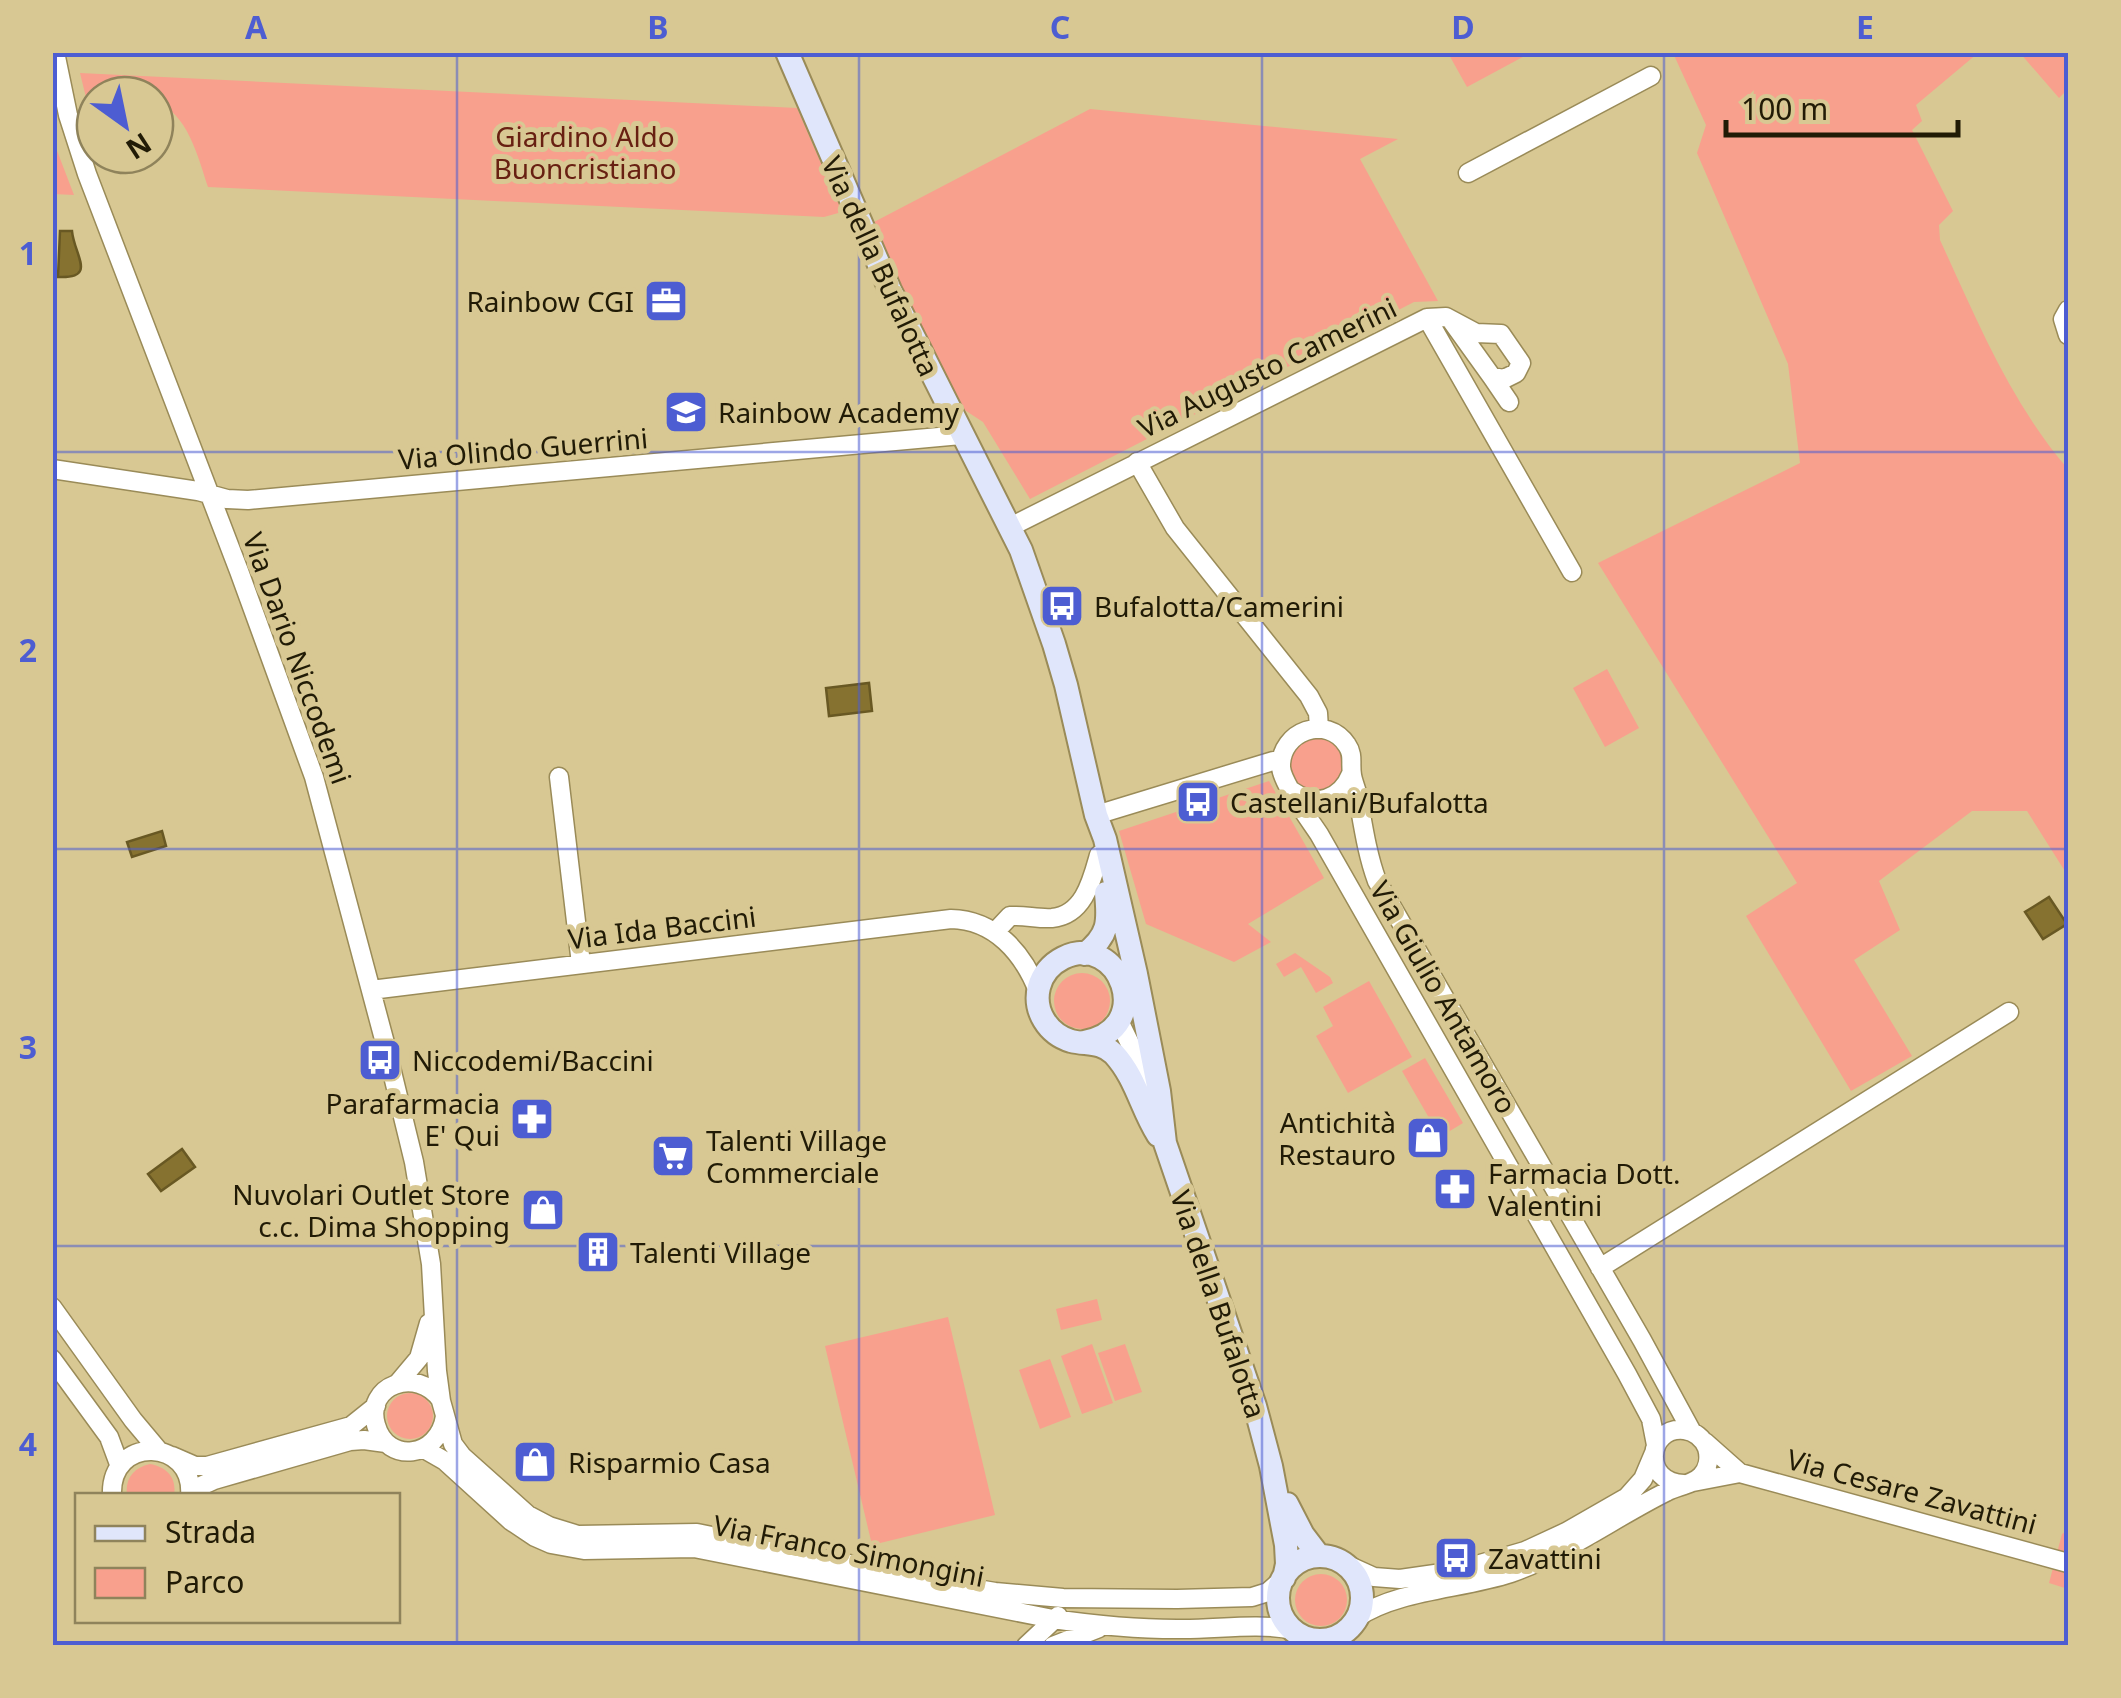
<svg xmlns="http://www.w3.org/2000/svg" width="2121" height="1698" font-family="'Noto Sans',sans-serif">
  <rect width="100%" height="100%" fill="#d8c893"/>
  <path fill="#f8a08d" d="M1448,53h82l-63,34z
    M1673,53h305l-62,52 6,16 -10,9 41,81 -14,14 1,15c37,80 70,162 128,229v407l-41,-65h-55l-93,70 21,49 -46,30 58,96 -61,35 -105,-175 51,-33 -199,-320 202,-100 -12,-99 -91,-211 9,-28z
    M2020,53h48v36l-9,9z
    M80,73l717,35 45,104 -18,5 -616,-30c-9,-27 -21,-77 -53,-84v-8h-60v23l-3,4z
    M1090,109l308,30 -38,20 78,142 -24,1 -384,197 -47,-77 -23,-15 -53,-108 -33,-77z
    M53,131l3,17 18,47 -21,-1z
    M1607,669l32,59 -34,19 -32,-59z
    M1290 765a27 27 0 1 1 54 0a27 27 0 1 1-54 0Z
    M1269,781l55,97 -76,46 23,18 -37,20 -88,-38 -27,-93z
    M1295,953l35,24 3,6 -17,10 -15,-26 -17,10 -8,-13z
    M1054 1001a28 28 0 1 1 56 0a28 28 0 1 1-56 0Z
    M1369,981l43,76 -64,36 -32,-57 17,-10 -10,-19z
    M1425,1058l38,65 -23,14 -38,-66z
    M1097,1299l5,21 -41,10 -5,-21z
    M948,1317l47,198 -123,30 -47,-199z
    M1092,1344l21,59 -31,11 -21,-58z
    M1125,1344l17,48 -27,9 -17,-48z
    M1050,1359l21,58 -31,12 -21,-59z
    M387 1416a23 23 0 1 1 46 0a23 23 0 1 1-46 0Z
    M150,1464c17,3 27,14 24,31h-47c-2,-16 6,-27 23,-31z
    M2068,1530v59l-19,-6 13,-49z
    M1295 1600a26 26 0 1 1 52 0a26 26 0 1 1-52 0Z"/>
  <path fill="#867230" stroke="#685823" stroke-width="2.5" d="M60,231h12c2,24 26,48 -14,46z
    M869,683l3,28 -43,5 -3,-28z
    M162,831l4,15 -34,11 -5,-15z
    M2049,897l18,27 -24,15 -18,-27z
    M182,1149l13,18 -34,24 -13,-17z"/>
  <g fill="none" stroke-linecap="round" stroke-linejoin="round">
    <defs>
      <path id="street" d="M55,52l13,63 19,59 152,397 75,206 71,266 29,119 17,102 6,107 4,30 12,43 9,12 66,59 21,11 29,9 119,-2 250,51 48,8 68,6 114,1 75,-2 16,-5 16,-14
        M1468,173l183,-97
        M2068,310l-5,9 5,16
        M1427,318l19,-1 30,16 25,1 20,29 -5,10 -12,6 -12,-2 -41,-57
        M1492,377l17,25
        M1137,462l38,66 134,168 9,17 1,16
        M52,469l146,22 29,8 21,1 713,-65
        M1010,527l417,-209 145,254
        M559,777l22,187
        M1292,791c23,16 48,10 59,-17
        M1096,815l177,-54h8
        M995,932l15,-16c14,-1 28,3 42,2 32,-3 40,-38 47,-63
        M371,990l580,-71c44,1 72,34 87,72
        M1119,1021l35,72
        M1600,1268l409,-256
        M52,1307l81,113 26,31
        M52,1359l57,78 10,27
        M398,1383l21,-25 10,-35
        M441,1400c-24,-34 -77,-15 -65,25 11,40 63,33 69,-9
        M1656,1445l-5,-26 -24,-45 -308,-540c-10,-15 -37,-51 -38,-67 -1,-36 46,-53 66,-22 7,10 3,18 5,30 1,7 5,15 6,22 5,28 9,57 19,84l265,459 50,92
        M424,1449l21,12 66,60 24,16 16,7 33,6 110,-2 359,71c41,6 82,10 124,10 39,1 78,-7 117,1
        M172,1456l23,10h12l144,-40 25,-20
        M1740,1473l328,90
        M1693,1482l47,-9 -35,-31
        M112,1496c-3,-62 83,-58 78,0
        M192,1496l9,-10 13,-6 136,-39 14,-1 22,3
        M1343,1563l31,14 26,2 56,-8 69,-20 41,-19 61,-35 16,-18 11,-26
        M1358,1617c40,-27 105,-28 153,-44 56,-20 103,-55 155,-81 11,-6 26,-7 35,-16 7,-7 9,-18 6,-28 -4,-10 -13,-17 -23,-18 -37,-4 -43,53 0,54
        M1026,1646l32,-30
        M1053,1646l46,-18"/>
      <path id="secondary" d="M787,52l103,238 131,260 33,94 12,41 30,130 9,24 31,135 23,117 6,52 90,263 16,60 15,79 1,19 -3,14
        M1085,954c24,-19 24,-32 21,-61
        M1084,1042c74,-13 35,-112 -21,-84 -12,6 -21,17 -24,29 -6,24 9,47 32,54 16,4 29,0 43,13 22,24 27,54 44,81
        M1287,1504l16,31 16,21
        M1278 1598a42 42 0 1 1 84 0a42 42 0 1 1-84 0Z"/>
    </defs>
    <use href="#street" stroke="#9a8b58" stroke-width="21"/>
    <use href="#secondary" stroke="#9a8b58" stroke-width="26"/>
    <use href="#street" stroke="#fff" stroke-width="18"/>
    <use href="#secondary" stroke="#e0e6fb" stroke-width="22"/>
  </g>
  <path fill="none" stroke="#4d5dd2" stroke-width="2.5" stroke-opacity="0.55" d="M457,52v1594M859,52v1594M1262,52v1594M1664,52v1594M52,452h2016M52,849h2016M52,1246h2016"/>
  <defs>
    <symbol id="office-square" viewBox="-11 -11 22 22"><rect x="-9" y="-9" width="18" height="18" rx="4" fill="#4d5dd2" stroke="#d8c893"/><path d="M-6-3h4V-5.5h4V-3h4V5H-6ZM-1-4.5V-3h2v-1.5ZM-6 0V1H6V0Z" fill="#fff"/></symbol>
    <symbol id="school-square" viewBox="-11 -11 22 22"><rect x="-9" y="-9" width="18" height="18" rx="4" fill="#4d5dd2" stroke="#d8c893"/><path d="M0-5L7-2L0 1L-7-2ZM-4 1L0 2.5L4 1V4Q0 6-4 4Z" fill="#fff"/></symbol>
    <symbol id="bus-square" viewBox="-11 -11 22 22"><rect x="-9" y="-9" width="18" height="18" rx="4" fill="#4d5dd2" stroke="#d8c893"/><path d="M-5-6H5V4H4V6H2V4H-2V6H-4V4H-5ZM-3.5-4V0h7V-4ZM-3.5 1.2v1.5H-2V1.2ZM2 1.2v1.5H3.5V1.2Z" fill="#fff"/></symbol>
    <symbol id="pharmacy-square" viewBox="-11 -11 22 22"><rect x="-9" y="-9" width="18" height="18" rx="4" fill="#4d5dd2" stroke="#d8c893"/><path d="M-2-6h4v4h4v4h-4v4h-4v-4h-4v-4h4Z" fill="#fff"/></symbol>
    <symbol id="shop-square" viewBox="-11 -11 22 22"><rect x="-9" y="-9" width="18" height="18" rx="4" fill="#4d5dd2" stroke="#d8c893"/><path d="M-5-2.5h2.3a2.7 3.5 0 0 1 5.4 0H5L5.5 6h-11ZM-1.5-2.5h3a1.5 2.3 0 0 0-3 0Z" fill="#fff"/></symbol>
    <symbol id="supermarket-square" viewBox="-11 -11 22 22"><rect x="-9" y="-9" width="18" height="18" rx="4" fill="#4d5dd2" stroke="#d8c893"/><path d="M-6-5.5h2.5l.6 2H6L4.5 2H-2.5L-4.4-4H-6ZM-1.5 3.2a1.3 1.3 0 1 0 .1 0ZM3 3.2a1.3 1.3 0 1 0 .1 0Z" fill="#fff"/></symbol>
    <symbol id="building-square" viewBox="-11 -11 22 22"><rect x="-9" y="-9" width="18" height="18" rx="4" fill="#4d5dd2" stroke="#d8c893"/><path d="M-4-6H4V6H1V3H-1V6H-4ZM-2.5-4.3h1.7v1.8h-1.7ZM.8-4.3h1.7v1.8H.8ZM-2.5-1h1.7V.8h-1.7ZM.8-1h1.7V.8H.8Z" fill="#fff"/></symbol>
  </defs>
  <g fill-rule="evenodd">
    <use href="#office-square" x="641" y="276" width="50" height="50"/>
    <use href="#school-square" x="661" y="387" width="50" height="50"/>
    <use href="#bus-square" x="1037" y="581" width="50" height="50"/>
    <use href="#bus-square" x="1173" y="777" width="50" height="50"/>
    <use href="#bus-square" x="355" y="1035" width="50" height="50"/>
    <use href="#pharmacy-square" x="507" y="1094" width="50" height="50"/>
    <use href="#shop-square" x="1403" y="1113" width="50" height="50"/>
    <use href="#supermarket-square" x="648" y="1131" width="50" height="50"/>
    <use href="#pharmacy-square" x="1430" y="1164" width="50" height="50"/>
    <use href="#shop-square" x="518" y="1185" width="50" height="50"/>
    <use href="#building-square" x="573" y="1227" width="50" height="50"/>
    <use href="#shop-square" x="510" y="1437" width="50" height="50"/>
    <use href="#bus-square" x="1431" y="1533" width="50" height="50"/>
  </g>
  <g text-anchor="middle" dominant-baseline="central" stroke-width="10" stroke-linejoin="round" paint-order="stroke">
    <g font-size="28" fill="#682012" stroke="#d8c893">
      <text x="585" y="136">Giardino Aldo<tspan x="585" dy="32">Buoncristiano</tspan></text>
    </g>
    <g font-size="28" fill="#211b06" stroke="#d8c893">
      <text transform="translate(881 266) rotate(65)">Via della Bufalotta</text>
      <text transform="translate(1267 367) rotate(-26)">Via Augusto Camerini</text>
      <text transform="translate(523 448) rotate(-5)">Via Olindo Guerrini</text>
      <text transform="translate(298 658) rotate(70)">Via Dario Niccodemi</text>
      <text transform="translate(662 927) rotate(-7)">Via Ida Baccini</text>
      <text transform="translate(1444 997) rotate(60)">Via Giulio Antamoro</text>
      <text transform="translate(1219 1304) rotate(71)">Via della Bufalotta</text>
      <text transform="translate(1912 1491) rotate(15)">Via Cesare Zavattini</text>
      <text transform="translate(849 1550) rotate(11)">Via Franco Simongini</text>
    </g>
    <g font-size="28" fill="#211b06" stroke="#d8c893" text-anchor="start">
      <text x="634" y="301" text-anchor="end">Rainbow CGI</text>
      <text x="718" y="412">Rainbow Academy</text>
      <text x="1094" y="606">Bufalotta/Camerini</text>
      <text x="1230" y="802">Castellani/Bufalotta</text>
      <text x="412" y="1060">Niccodemi/Baccini</text>
      <text x="500" y="1103" text-anchor="end">Parafarmacia<tspan x="500" dy="32">E' Qui</tspan></text>
      <text x="1396" y="1122" text-anchor="end">Antichità<tspan x="1396" dy="32">Restauro</tspan></text>
      <text x="706" y="1140">Talenti Village<tspan x="706" dy="32">Commerciale</tspan></text>
      <text x="1488" y="1173">Farmacia Dott.<tspan x="1488" dy="32">Valentini</tspan></text>
      <text x="510" y="1194" text-anchor="end">Nuvolari Outlet Store<tspan x="510" dy="32">c.c. Dima Shopping</tspan></text>
      <text x="630" y="1252">Talenti Village</text>
      <text x="568" y="1462">Risparmio Casa</text>
      <text x="1488" y="1558">Zavattini</text>
    </g>
  </g>
  <rect width="2121" height="1698" fill="none" stroke="#d8c893" stroke-width="110"/>
  <rect x="75" y="1493" width="325" height="130" fill="#d8c893" stroke="#8f835b" stroke-width="2.5"/>
  <rect x="95" y="1526" width="50" height="15" fill="#e0e6fb" stroke="#8f835b" stroke-width="2.5"/>
  <text x="165" y="1543" font-size="30" fill="#211b06">Strada</text>
  <rect x="95" y="1568" width="50" height="30" fill="#f8a08d" stroke="#8f835b" stroke-width="2.5"/>
  <text x="165" y="1593" font-size="30" fill="#211b06">Parco</text>
  <g transform="translate(125 125) rotate(147)"><circle r="48" fill="#d8c893" stroke="#8f835b" stroke-width="2.5"/>
  <path d="M0-8L18 38L0 25L-18 38Z" fill="#4d5dd2"/>
  <text y="-15" font-size="28" font-weight="bold" text-anchor="middle" fill="#211b06">N</text>
  </g>
  <path d="M1726 120v15h232v-15" fill="none" stroke="#211b06" stroke-width="5"/>
  <text x="1741" y="120" font-size="30" fill="#211b06" stroke="#d8c893" stroke-width="8" paint-order="stroke">100 m</text>
  <rect x="55" y="55" width="2011" height="1588" fill="none" stroke="#4d5dd2" stroke-width="4"/>
  <g font-size="32" text-anchor="middle" font-weight="bold" fill="#4d5dd2">
    <text x="256" y="39">A</text>
    <text x="658" y="39">B</text>
    <text x="1060" y="39">C</text>
    <text x="1463" y="39">D</text>
    <text x="1865" y="39">E</text>
    <text x="28" y="265">1</text>
    <text x="28" y="662">2</text>
    <text x="28" y="1059">3</text>
    <text x="28" y="1456">4</text>
  </g>
</svg>
